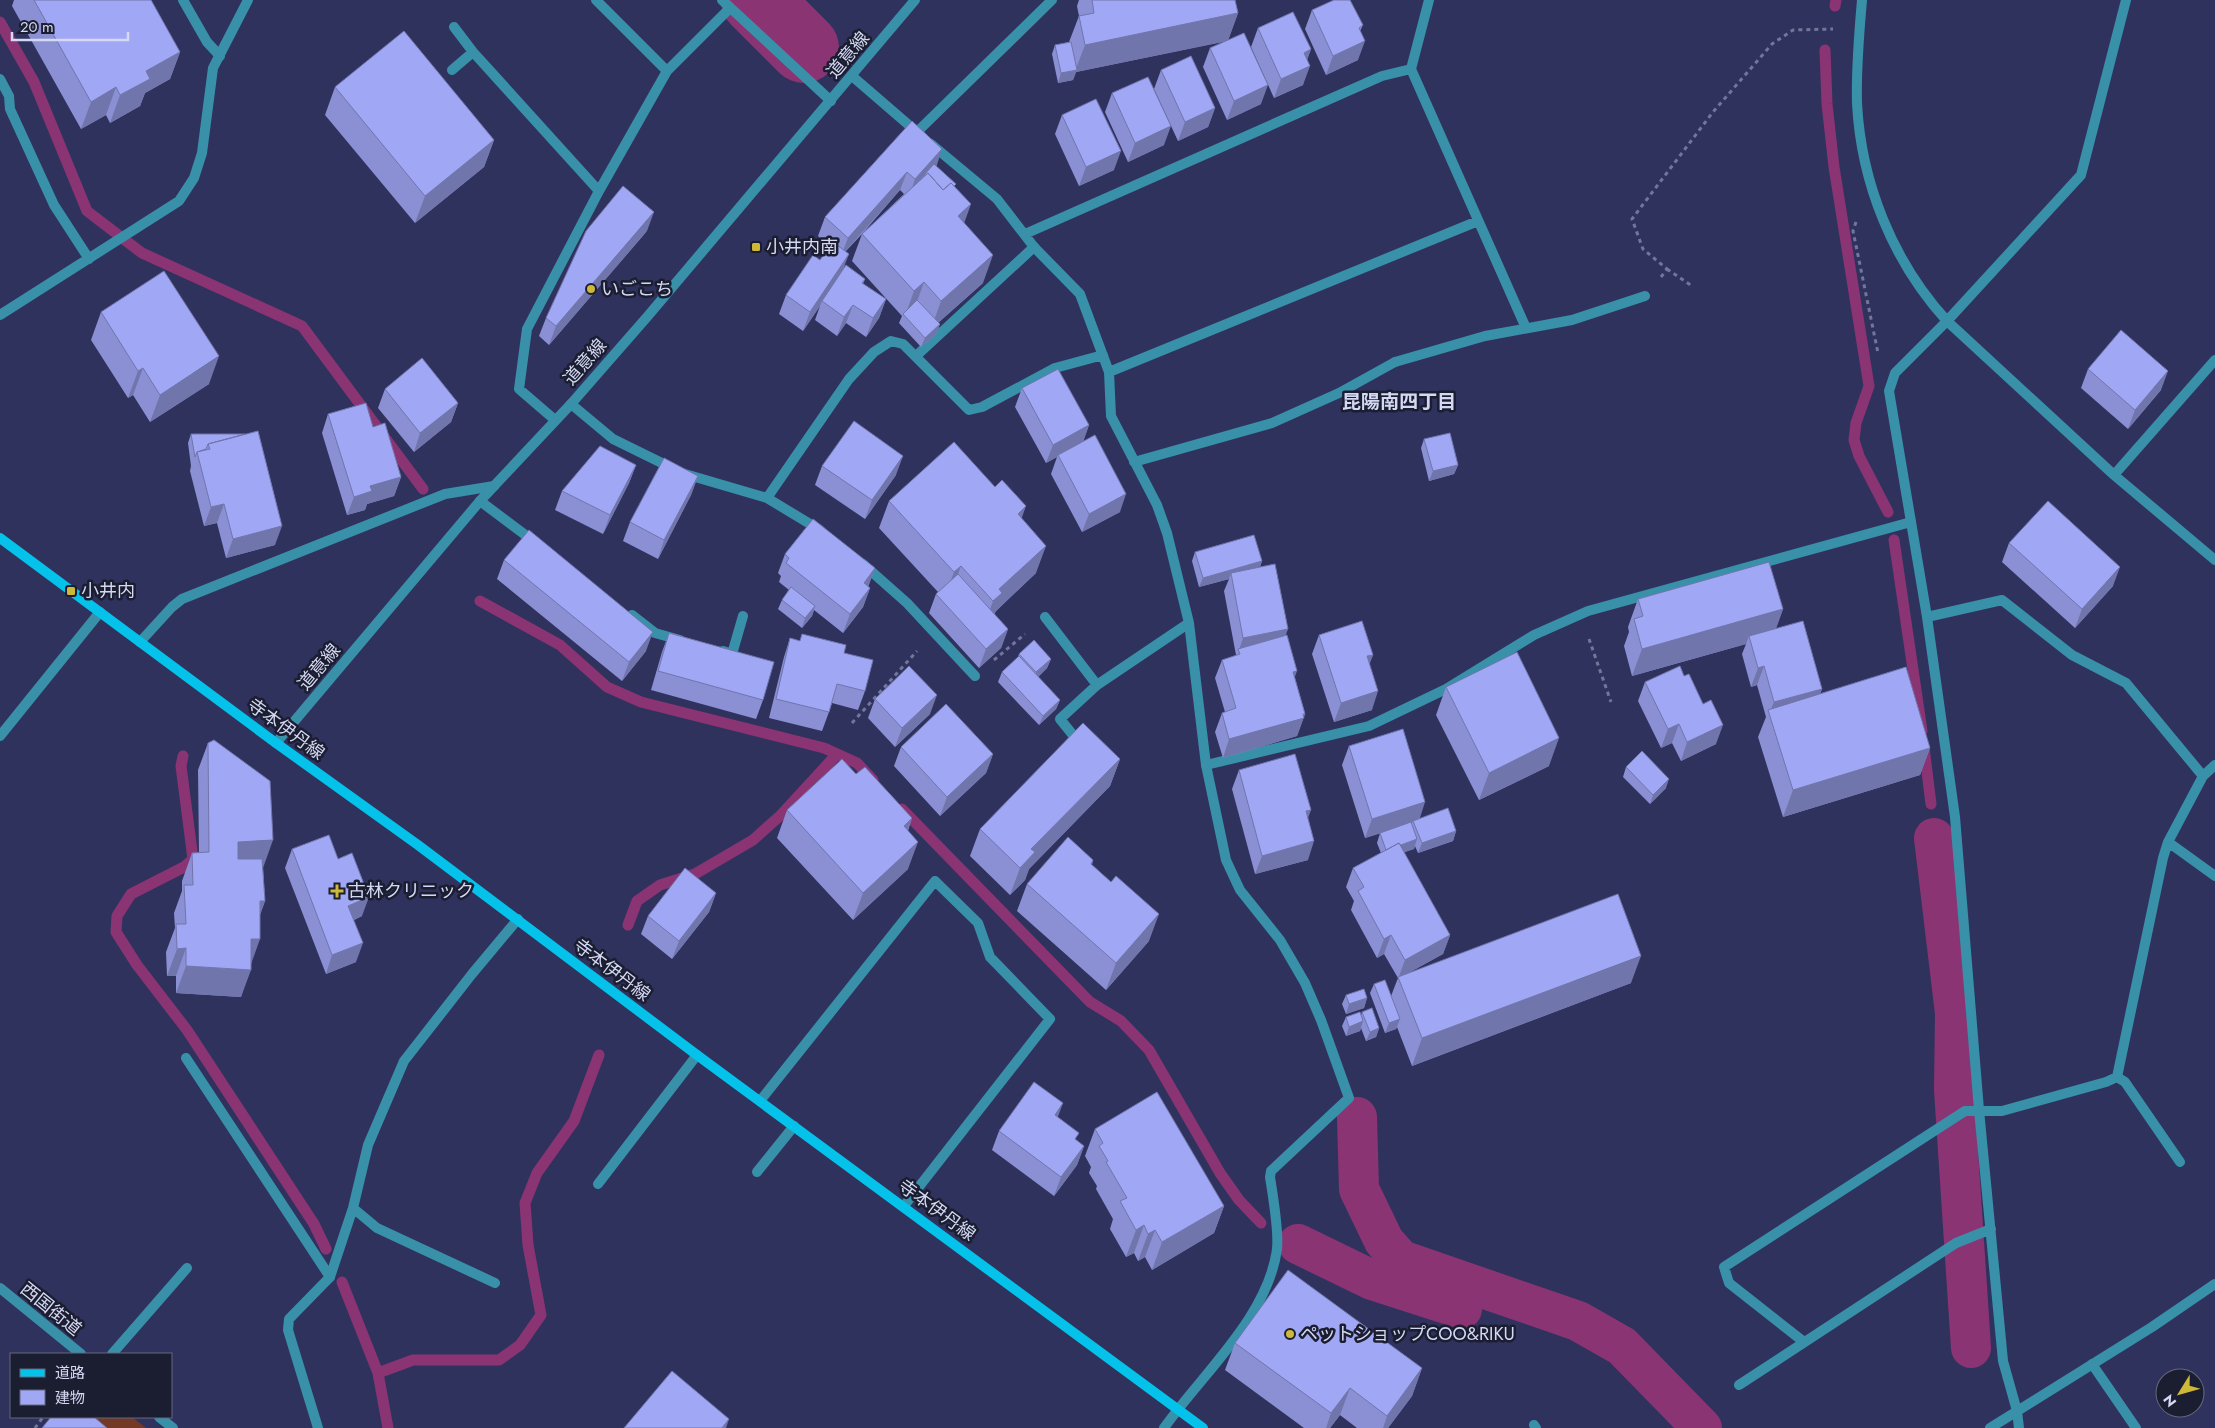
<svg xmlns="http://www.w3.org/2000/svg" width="2215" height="1428" font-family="Jost,'Noto Sans JP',sans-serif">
  <rect width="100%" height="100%" fill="#30325e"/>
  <path fill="#743925" d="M47,1417h85l14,11h-86z"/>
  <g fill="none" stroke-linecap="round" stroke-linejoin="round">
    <path stroke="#8b3474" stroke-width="11" d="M1835,6l1,-6
      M0,22l34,60 53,129 55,42 160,73 121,163
      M1825,50l2,54 7,63 35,219 -13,37 -2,17 5,16 29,56
      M1894,540l28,191
      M480,601l80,44 47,42 34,15 183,46 33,15 16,17
      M1924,747l7,57
      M183,756l-2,10 12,93 -9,8 -53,27 -14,22 -1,16 21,33 50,65 127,194 12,25
      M902,809l188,193 31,19 28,29 71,123 19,27 22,23
      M628,925l9,-24 23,-16 35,-11 58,-34 28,-25 56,-61
      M342,1282l36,91
      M388,1428l-10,-55 35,-13h86l21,-15 21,-30 -13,-70 -3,-42 12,-30 37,-52 25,-66"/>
    <path stroke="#8b3474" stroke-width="40" d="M1934,838l21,175 -1,77 17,258
      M1357,1117l2,72 25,52 17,19 177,61 44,25 80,82
      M1298,1244l74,36 90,29"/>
    <path stroke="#8b3474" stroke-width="70" d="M756,0l48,48"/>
    <path stroke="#73769b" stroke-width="3" stroke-dasharray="4 4" stroke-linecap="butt" d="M1856,222l-3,9 25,122
      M1667,269l25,17
      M1661,277l6,-8 -24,-20 -11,-30 81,-107 59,-68 21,-14 40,-1
      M1589,639l22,63
      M994,660l31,-26
      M852,723l65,-72
      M35,1428l8,-11"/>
    <path stroke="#3991a9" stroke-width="10" d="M183,0l24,42 13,14
      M916,356l118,-109
      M1395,362l90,-26 87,-16 73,-24
      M480,501l56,42
      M632,615l23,18 25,7
      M723,651l9,3 11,-38
      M1206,765l163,-39 77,-37 88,-54 54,-24 323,-89
      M186,1058l144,219
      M2117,1077l8,5 55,80
      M757,1172l37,-46"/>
    <path stroke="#3991a9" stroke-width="10" d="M596,0l71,71
      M722,0l109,101
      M1429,0l-18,69 115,259
      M1862,0c-3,34 -6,69 -5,103 4,80 36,159 90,218l167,154 101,85
      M454,27l19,25 126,139
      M452,70l21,-18
      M852,76l66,57
      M0,79l9,17 1,13 44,96 35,54
      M917,132l135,-132
      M931,144l66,55 37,48 46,47 29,78 2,44 46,89 10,28 22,90 17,142 20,95 14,30 40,50 25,43 16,37 28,78 -78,73 -1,6c3,19 9,54 7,72 -9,68 -75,125 -113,179
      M1025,234l357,-158 29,-7
      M0,315l179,-114 15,-23 8,-25 11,-85 35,-68
      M1109,372l369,-151
      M571,404l42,35 59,29
      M555,420l-36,-31 8,-60 72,-138 68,-120 63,-63
      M1134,462l138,-39 67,-30 56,-31
      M685,474l82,24 53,32
      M2114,475l101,-115
      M767,498l82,-119 25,-27 17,-11 12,3 66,66 13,-3 73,-39 48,-13
      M863,564l44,39 68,73
      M1045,617l52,68
      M1927,617l75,-17 70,55 54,28 77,93
      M140,642l32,-35 10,-8 263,-105 49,-8
      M0,736l100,-124
      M1081,745l-21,-26 37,-34 92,-62
      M2168,842l47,34
      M760,1101l175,-220 43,42 12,34 60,62 -146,187
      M598,1184l99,-129
      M353,1208l24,20 118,55
      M0,1288l81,66
      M1804,1342l-75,-59 -5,-16 241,-156h37l104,-29 11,-5 46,-219 5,-16 35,-66 12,-11
      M112,1354l75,-86
      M2092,1364l44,64
      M1739,1385l217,-142 35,-14
      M159,1417l14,11
      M1534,1425l2,3
      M318,1428l-30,-98 1,-11 41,-42 23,-69 15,-63 36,-84 68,-87 46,-55
      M2019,1428l-2,-17 -14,-50 -24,-251 -24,-293 -28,-200 -38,-226 6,-18 52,-52 134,-146 45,-175"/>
    <path stroke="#3991a9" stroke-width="10" d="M276,743l204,-242 91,-97 76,-87 268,-317
      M1990,1428l162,-101 63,-43"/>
    <path stroke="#04c2e9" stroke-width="10" d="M0,538l276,205 142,102 279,210 506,373"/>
  </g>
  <path fill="#8a90d3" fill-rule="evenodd" d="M14,0h137l29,52 -10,27 -25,14 -5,13 -30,17 -4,-8 -25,14 -69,-123z
    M1079,0h156l3,13 -10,27 33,64 -34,16 -24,-53 7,-19 16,-7 -150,31 -3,8 -15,3 -6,-29 3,-9 14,-3 10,-26 -2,-10z
    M1312,10l51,15 -3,6 -2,29 -32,15 -21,-46z
    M1258,28l53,21 -4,11 -4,25 -29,13 -23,-51z
    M1161,70l54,38 -7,19 -30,14 -24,-52z
    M335,87l159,53 -10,27 -69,56 -90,-108z
    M1112,93l52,52 -36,17 -23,-50z
    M1062,115l52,55 -35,16 -24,-52z
    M912,121l24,45 19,21 9,36 19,60 -45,40 2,1 -4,10 -15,13 -22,-24 3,-7 -50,-55 10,-27 -16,17 -2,18 21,10 -2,5 23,15 -7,19 -13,19 -20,-14 -9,13 -22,-16 5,-14 -17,25 -24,-17 7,-19 34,-35 10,-13 -12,-11 7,-19zM900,190l4,4 -42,40z
    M647,231l-98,114 -10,-9 7,-18z
    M101,312l108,72 -59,38 -17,-27 -5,3 -37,-58z
    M2088,369l73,21 -33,39 -47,-41z
    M1022,388l67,37 -6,17 37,70 -38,20 -31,-58 6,-17 -11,6 -31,-56z
    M385,389l73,14 -7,19 -37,30 -36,-44z
    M328,414l45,13 28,50 -7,19 -27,8 -2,6 -18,5 -25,-82z
    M191,434h54l30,111 -49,13 -9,-35 -13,3 -14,-55 1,-5 -3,-23z
    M1424,439l34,26 -4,9 -25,7 -8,-33z
    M636,465l-7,18 -26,51 -48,-24 7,-19z
    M822,466l74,9 -31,44 -50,-34z
    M698,476l-7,19 -33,64 -35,-18 7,-19z
    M889,501l132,17 15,55 -40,38 -2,3 14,15 -7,19 -22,20 -50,-55 7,-19 2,-2 -59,-64z
    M2009,543l104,43 -38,42 -73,-66z
    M1195,552l67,9 -2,6 26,68 9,43 10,36 -8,22 -74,22 -8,-26 7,-19 3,-1 -10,-34 7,-18 14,-4v-1l-12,-64 5,-12 -30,8 -7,-26z
    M785,554l90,14 -7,19 2,1 -7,19 -20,26 -29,-23 -2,6 -10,12 -24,-19 4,-9 7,-10 -10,-8 2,-6 -3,-3z
    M504,560l142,91 -24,30 -125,-102z
    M1638,599l145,10 -7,19 46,61 -2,5 110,54 -10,27 -137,42 -25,-80 8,-20 -9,-32 -6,2 -9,-33 4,-10 -114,32 -8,-30 5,-14 -1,-5z
    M669,633l94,67 -7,19 -105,-29 11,-38z
    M802,634l42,19 21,38 -7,19 -26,-7 -3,9 -7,19 -53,-13 15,-61 6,-19 10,3z
    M1319,635l54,20 -4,8 3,47 -38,12 -22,-68z
    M1019,654l32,5 -4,9 -9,9 22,23 -4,9 -17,16 -41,-43 4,-10 16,-15z
    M1645,682l71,62 -35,17 -9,-18 -11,5 -23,-47z
    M1446,687l103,79 -70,34 -43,-85z
    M875,699l55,15 -35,33 -27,-29z
    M208,743l55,125 2,33 -5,14 -9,49 -10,33 -65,-4v-17h-9l-1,-24 9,-24 -1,-15 8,-22v-10l10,-28h7l-1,-83z
    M1349,746l70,73 37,12 -3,10 -35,12 -3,-7 -1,3 -10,3 46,83 -7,19 -33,18 221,11 -219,83 -15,-39 -1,2 -11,4 -15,-40 4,-9 17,12 7,-18 -14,-24 -7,4 -26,-48 3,-9 -8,-14 7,-19 28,-15 -4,-10 3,-10 11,-3 -26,8 -23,-73z
    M901,747l92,7 -7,19 -46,43 -46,-50z
    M1120,759l-10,27 -81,83 -4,11 -15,15 -40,-39 10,-27z
    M1626,767l40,21 -16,16 -27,-27z
    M1239,770l69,47v43l-53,14 -23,-85z
    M856,774l56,44 -4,13v38l-55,51 -76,-82 10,-28z
    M292,849l46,10 24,57 -8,4 2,42 -30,12 -41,-106z
    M1093,860l-1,5 19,17 38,59 -43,49 -89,-79 10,-27z
    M716,893l-7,19 -37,47 -31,-25 7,-18z
    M1346,995l21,3 -3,10 -18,6 -4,-10z
    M1362,1012l17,16 -3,9 -10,4 -5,-13 -1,3 -14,5 -4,-10 4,-9 15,-2z
    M1095,1129l129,77 -10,27 -62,37 -7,-13 -7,4 -4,-8 -8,4 -16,-28 3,-10 -17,-30 1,-3 -8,-13 2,-6 -6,-11z
    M999,1131l77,9 8,6 -7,19 -23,31 -62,-46z
    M1235,1343l187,25 -10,28 -24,32h-31l-17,-13 -10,13h-26l-79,-58z"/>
  <path fill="#7075ac" d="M1238,13l-10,28 -152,31 -3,8 -15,3 3,-10 14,-2 10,-26z
    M1365,41l-7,19 -32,15 7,-19z
    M1311,49l-7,19v-15z
    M180,52l-10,27 -25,14 -5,13 -30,17 10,-28 26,-24z
    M1310,66l-7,19 -29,13 7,-19z
    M1268,85l-7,19 -34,16 7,-19z
    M116,87l-10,28 -25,14 10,-27z
    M1215,108l-7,19 -30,14 7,-19z
    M1171,126l-7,19 -36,17 7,-19z
    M494,140l-10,27 -69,56 10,-27z
    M942,149l-6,19 -13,8 -3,9 -11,13 6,-19z
    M1121,151l-7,19 -35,16 7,-19z
    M907,172l-7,18 -59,66 7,-18z
    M971,204l-10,28 -3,-16z
    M654,212l-7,19 -98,114 7,-19z
    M849,254l-7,18 -20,29 -2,5 -17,25 7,-19z
    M993,255l-10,28 -52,46 10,-28z
    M924,282l-10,28 -9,6 9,-25z
    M886,299l-7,19 -13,19 7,-19z
    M853,305l-7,18 -9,13 7,-19z
    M940,324l-4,10 -15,13 4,-9z
    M219,356l-10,28 -59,38 10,-27z
    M143,368l-10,27 -5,3 10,-27z
    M2168,371l-7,19 -33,39 7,-19z
    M458,403l-7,19 -37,30 6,-19z
    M1089,425l-7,19 -24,11 -1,2 -11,6 7,-18z
    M903,456l-7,19 -31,44 7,-19z
    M636,465l-7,18 -26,51 7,-19z
    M1458,465l-4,9 -25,7 4,-10z
    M698,476l-7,19 -33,64 6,-19z
    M401,477l-7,19 -27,8 -2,6 -18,5 7,-18 16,-11z
    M1126,494l-6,18 -38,20 7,-18z
    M224,504l-7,19 -13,3 7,-19z
    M1026,506l-10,28 2,-20z
    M282,526l-7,19 -49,13 7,-19z
    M1046,546l-10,27 -40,38 -4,9 -9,9 10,-28 6,-12z
    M1262,561l-4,10 -27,2 -2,6 -30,8 4,-9z
    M961,566l-10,27 -7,6 10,-27z
    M2120,567l-7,19 -38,42 7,-19z
    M875,568l-7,19 -4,-4z
    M870,588l-7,19 -20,26 7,-19z
    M815,606l-3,10 -10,12 3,-10z
    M1783,609l-10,28 -24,-1 -3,8 -114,32 10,-27z
    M1008,629l-7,19 -22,20 7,-19z
    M1288,629l-7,19 -41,6 -1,-4 4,-12z
    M653,632l-7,19 -24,30 7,-19z
    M1373,655l-7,19 1,-18z
    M1051,659l-4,9 -14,14 3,-10z
    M1764,666l-7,19 -6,2 7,-19z
    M1297,671l-7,19 3,-18z
    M1822,689l-7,18 -46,7 5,-12z
    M1378,691l-6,19 -38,12 7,-19z
    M937,695l-7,19 -35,33 7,-19z
    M1060,700l-4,9 -17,16 4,-9z
    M1305,714l-8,22 -74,22 6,-19z
    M1679,724l-7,19 -11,5 7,-19z
    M1723,725l-7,19 -35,17 6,-19z
    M1559,738l-10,28 -70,34 10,-27z
    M1930,748l-10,27 -137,42 10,-27z
    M993,754l-7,19 -46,43 7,-19z
    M1120,759l-10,27 -81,83 -4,11 -15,15 10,-27 11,-19z
    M1669,779l-3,9 -16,16 3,-9z
    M1425,802l-6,19h-6l-1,2 -47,15 7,-19z
    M1311,810l-7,19 2,-18z
    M912,818l-10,28 2,-20z
    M1456,831l-3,10 -35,12 4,-10z
    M1417,839l-3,10 -31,11 4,-10z
    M273,840l-10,28 -35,1 10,-27z
    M1314,841l-6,19 -53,14 7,-18z
    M918,842l-10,27 -55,51 10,-27z
    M716,893l-7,19 -37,47 7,-18z
    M369,897l-7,19 -20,8 6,-18z
    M260,901h5l-10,27z
    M1159,914l-10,27 -43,49 10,-27z
    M1391,935l-7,19 -7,4 7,-19z
    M1450,935l-7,19 -45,25 7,-19z
    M251,939h9l-10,28z
    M363,943l-7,19 -30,12 6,-19z
    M186,948l-10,28h-9l10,-27z
    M1641,956l-10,27 -219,83 10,-28z
    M186,966l65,4 -10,27 -65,-4z
    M1367,998l-3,10 -18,6 3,-10z
    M1400,1019l-4,10 -11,4 4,-10z
    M1363,1021l-3,10 -14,5 3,-9z
    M1379,1028l-3,9 -10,4 4,-9z
    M1063,1103l-7,19 -1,-7z
    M1084,1146l-7,19 -23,31 7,-19z
    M1224,1206l-10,27 -62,37 10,-28z
    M1144,1225l-10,28 -8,4 10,-27z
    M1155,1230l-10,27 -7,4 10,-27z
    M1422,1368l-10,28 -24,32h-5l4,-12z
    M1350,1388l-10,27 -10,13h-4l5,-15z
    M729,1419l-3,9h-4z"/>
  <path fill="#a0a7f5" stroke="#7075ac" d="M34,0h117l29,52 -34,19 4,8 -30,16 -4,-8 -25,15z
    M1092,0h143l3,13 -153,32 -6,-29 15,-3z
    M1334,0h16l13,25 -4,3 6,13 -32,15 -21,-46z
    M1293,12l18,37 -7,4 6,13 -29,13 -23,-51z
    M404,31l90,109 -69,56 -90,-109z
    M1244,33l24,52 -34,16 -24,-53z
    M1071,42l6,28 -16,3 -6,-28z
    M1191,56l24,52 -30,14 -24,-52z
    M1148,77l23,49 -36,17 -23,-50z
    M1096,99l25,52 -35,16 -24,-52z
    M912,121l30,28 -27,30 -8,-7 -59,66 -23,-21z
    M934,164l22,20 -2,2 -3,-3 -8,7 -15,-17 -4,3h-1z
    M928,173l15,17 8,-7 20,21 -13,12 35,39 -52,46 -17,-19 -10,9 -52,-57z
    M623,186l31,26 -98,114 -10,-8 40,-87z
    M833,242l16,12 -39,58 -24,-17 27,-40 7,5z
    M846,265l19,14 -3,4 24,16 -13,19 -20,-13 -9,12 -22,-16z
    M164,271l55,85 -59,39 -17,-27 -5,3 -37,-59z
    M917,300l23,24 -15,14 -22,-24z
    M2121,330l47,41 -33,39 -47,-41z
    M422,358l36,45 -38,30 -35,-44z
    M1058,369l31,56 -36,20 -31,-57z
    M366,403l7,24 12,-4 16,54 -31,9 2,5 -18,6 -26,-83z
    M854,421l49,35 -31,44 -50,-34z
    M258,431l24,95 -49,13 -9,-35 -13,3 -14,-55 13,-3 -2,-5z
    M1450,433l8,32 -25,6 -9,-32z
    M191,434h54l-37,10 -2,5 -9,3 -2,5z
    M1095,435l31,59 -37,20 -31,-59z
    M954,442l41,45 7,-7 24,26 -8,8 28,32 -47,43 3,4 -9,8 -32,-35 -7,6 -65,-71z
    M600,446l36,19 -26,50 -48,-24z
    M664,458l34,18 -34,64 -34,-18z
    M2048,501l72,66 -38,42 -73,-66z
    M813,519l62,49 -11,15 6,5 -20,26 -64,-51 3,-5 -4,-4z
    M529,530l124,102 -24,30 -125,-102z
    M1254,535l8,26 -59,17 -8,-26z
    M1769,562l14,47 -141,40 -8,-30 9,-3 -5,-17z
    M1275,564l13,65 -45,9 -12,-65z
    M958,574l50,55 -22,20 -50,-55z
    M791,587l24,19 -10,12 -23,-18z
    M1362,621l11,34 -6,1 11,35 -37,12 -22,-68z
    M1803,621l19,68 -48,13 -10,-36 -6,2 -9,-32z
    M669,633l105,29 -11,38 -105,-29z
    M802,634l44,11 -2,8 29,7 -8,31 -28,-7 -8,28 -53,-13 14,-61 10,3z
    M1287,635l10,36 -4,1 12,42h-2l1,4 -75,21 -7,-26 14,-5 -14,-48 18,-6 -2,-5z
    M1034,640l17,19 -15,13 -17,-18z
    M1517,652l42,86 -70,35 -43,-86z
    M1019,656l41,44 -17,16 -41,-44z
    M909,666l28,29 -35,33 -27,-29z
    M1680,666l4,10 5,-2 14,30 8,-4 12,25 -36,17 -8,-18 -11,5 -23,-47z
    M1906,667l24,81 -137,42 -25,-80z
    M946,704l47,50 -46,43 -46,-50z
    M1083,723l37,36 -89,90 4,3 -15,16 -40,-39z
    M1403,729l22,73 -53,17 -23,-73z
    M214,740l56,41 3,59 -35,2v17h24l3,42h-5v38h-9v31l-65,-4v-18l-9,1 -1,-25h10l-2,-39h9l-1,-32 17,-1 -1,-109z
    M1642,751l27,28 -16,16 -27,-28z
    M1295,754l16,56 -5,1 8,30 -52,15 -23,-86z
    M842,759l14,15 9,-7 47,51 -8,8 14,16 -55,51 -76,-83z
    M1448,808l8,23 -34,12 -9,-22z
    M1411,822l6,17 -16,6 -2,-2 -13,7 -6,-17z
    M329,835l9,24 14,-6 17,44 -21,9 15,37 -31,12 -40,-106z
    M1068,837l25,23 -2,4 20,18 5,-6 43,38 -43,49 -89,-79z
    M1399,843l51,92 -45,25 -14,-25 -7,4 -26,-48 6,-4 -11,-19z
    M685,868l31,25 -37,48 -31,-25z
    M1618,894l23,62 -219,82 -24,-61z
    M1385,980l15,39 -11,4 -15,-39z
    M1364,989l3,9 -18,6 -3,-9z
    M1372,1008l7,20 -9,4 -8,-20z
    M1360,1012l3,9 -14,6 -3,-10z
    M1034,1082l29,21 -8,12 24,18 -4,6 9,7 -23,31 -62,-46z
    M1157,1092l67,114 -62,36 -7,-12 -7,4 -4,-9 -8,5 -16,-29 7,-3 -21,-36 2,-1 -9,-15 4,-3 -8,-14z
    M1288,1270l134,98 -35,48 -37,-28 -19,25 -96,-70z
    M672,1371l57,48 -7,9h-98z
    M51,1417h43l13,11h-65z"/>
  <g fill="#ceb837" stroke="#1b1d30" stroke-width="2">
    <rect x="751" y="242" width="10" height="10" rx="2.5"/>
    <circle cx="591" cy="289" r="5"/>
    <rect x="66" y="586" width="10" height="10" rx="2.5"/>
    <path d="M334.5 883.5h5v5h5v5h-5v5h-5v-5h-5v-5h5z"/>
    <circle cx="1290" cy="1334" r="5"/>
  </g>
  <g text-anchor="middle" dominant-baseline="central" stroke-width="5" stroke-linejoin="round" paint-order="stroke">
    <g font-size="18" fill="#d4d8f3" stroke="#1b1d30">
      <text transform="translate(848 55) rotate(-50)">道意線</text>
      <text transform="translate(585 362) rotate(-49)">道意線</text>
      <text transform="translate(319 667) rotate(-50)">道意線</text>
      <text transform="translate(286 729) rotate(36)">寺本伊丹線</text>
      <text transform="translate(612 970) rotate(37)">寺本伊丹線</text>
      <text transform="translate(937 1210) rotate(36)">寺本伊丹線</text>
      <text transform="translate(51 1309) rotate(39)">西国街道</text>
    </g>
    <g font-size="18" fill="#d4d8f3" stroke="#1b1d30" text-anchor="start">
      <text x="766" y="247">小井内南</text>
      <text x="601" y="289">いごこち</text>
      <text x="81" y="591">小井内</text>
      <text x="348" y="891">古林クリニック</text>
      <text x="1300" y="1334">ペットショップCOO&amp;RIKU</text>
    </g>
    <g font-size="19" font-weight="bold" fill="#d4d8f3" stroke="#1b1d30">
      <text x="1399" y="401">昆陽南四丁目</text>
    </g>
  </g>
  <rect x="10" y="1353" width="162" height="65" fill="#1b1d30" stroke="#65687e"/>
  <rect x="20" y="1369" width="25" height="8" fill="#04c2e9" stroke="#65687e"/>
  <text x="55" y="1378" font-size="15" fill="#d4d8f3">道路</text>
  <rect x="20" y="1390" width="25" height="15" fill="#a0a7f5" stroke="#65687e"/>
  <text x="55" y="1403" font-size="15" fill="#d4d8f3">建物</text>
  <g transform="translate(2180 1393) rotate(233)"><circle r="24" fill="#1b1d30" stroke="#65687e"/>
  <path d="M0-4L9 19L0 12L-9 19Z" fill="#ceb837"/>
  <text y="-8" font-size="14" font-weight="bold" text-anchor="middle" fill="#d4d8f3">N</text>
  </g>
  <path d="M12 32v8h116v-8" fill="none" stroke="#d4d8f3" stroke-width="2.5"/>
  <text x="20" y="32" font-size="15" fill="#d4d8f3" stroke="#1b1d30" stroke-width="4" paint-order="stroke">20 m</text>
</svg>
